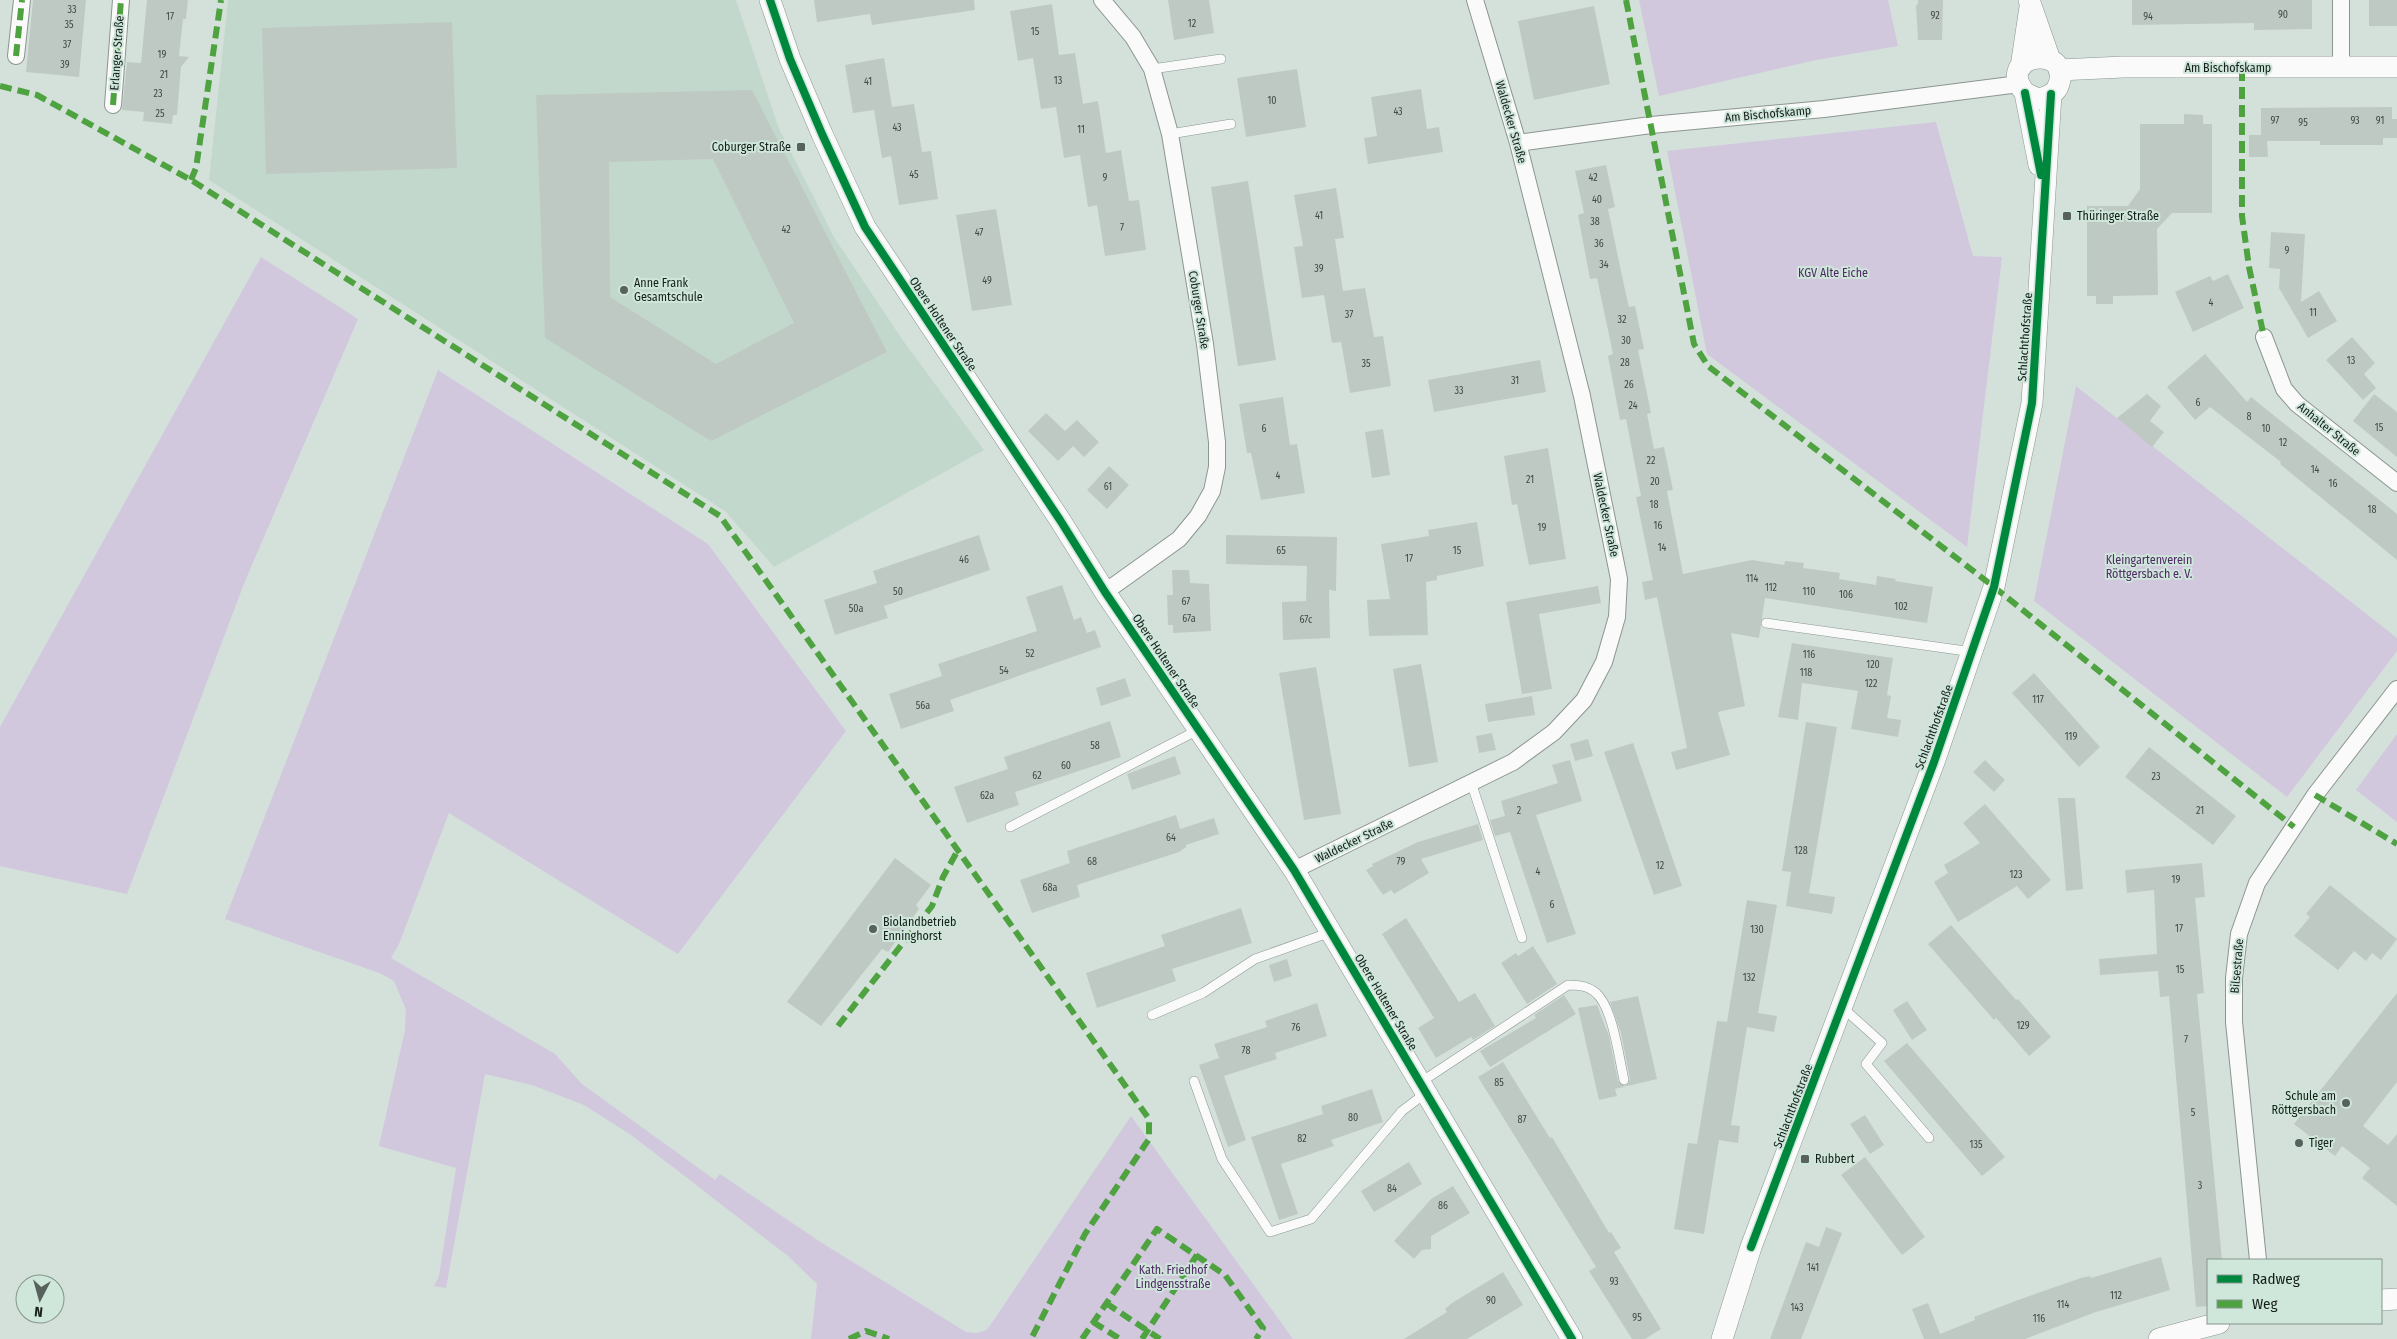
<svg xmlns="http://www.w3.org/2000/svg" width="2397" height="1339" font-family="'Fira Sans Condensed',sans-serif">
  <rect width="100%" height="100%" fill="#d4e1da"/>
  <path fill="#c3d8cd" d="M228,0h508l43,129 55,108 70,105 80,108 -210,117 -49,-56 -516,-331z"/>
  <path fill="#d1c8de" d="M1639,0h249l10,46 -82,14 -157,36z
    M1936,122l37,134 29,1 -35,290 -260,-193 -40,-203z
    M261,257l97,62 -113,262 -118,313 -127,-28v-139z
    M438,370l270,174 138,187 -168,223 -229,-141 -50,131 -8,14 164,96 27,30 133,96 5,-6 102,69 144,89 11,1 10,-3 144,-214 162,223h-482l6,-55 -29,-28 -106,-82 -51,-39 -47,-30 -52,-20 -47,-11 -39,214 -12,-2 5,-10 17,-108 -77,-22 26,-116 1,-20 -12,-29 -12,-7 -157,-55z
    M2076,386l321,252v13l-110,146 -253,-196z
    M2397,734v88l-41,-32z"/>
  <path fill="#bfc9c3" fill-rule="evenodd" d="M33,0h53l-7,77 -53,-5z
    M147,0h41l-2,19h-3l-4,37 10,1 -8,10 -4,48h-4l-1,9 -29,-3 1,-9 -22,-2 5,-48 14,1z
    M814,0h160l1,10 -103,15 -2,-11 -53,8z
    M1168,0h41l5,33 -40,7z
    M1918,0h25l-1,40h-24l-2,-35 2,-1z
    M2132,0h180v29l-58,1v-7l-122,2z
    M2369,0h28v26h-28z
    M1052,4l7,51 16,-2 8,51 15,-3 8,52 15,-3 8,51 10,-1 7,50 -41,6 -8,-51 -9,2 -8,-52 -16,3 -8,-51 -15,2 -8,-51 -15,3 -8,-50z
    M1594,6l16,78 -76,16 -16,-79z
    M452,22l5,146 -191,6 -4,-146z
    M884,58l8,49 22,-3 8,48 9,-1 7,48 -39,6 -8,-49 -9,2 -8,-48 -21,3 -8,-48z
    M1297,69l9,58 -60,10 -9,-59z
    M1421,89l6,40 12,-2 4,25 -75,12 -4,-26 13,-2 -6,-39z
    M752,90l135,262 -176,89 -166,-103 -9,-243zM713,159l81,164 -78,41 -106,-67 -1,-135z
    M2392,107v12h5v19h-14v7h-63v-4h-53l1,16h-19v-22h12v-27z
    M2184,114l19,1v9h9v89h-40l-15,16 1,66 -45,1v8h-17v-8h-9v-90h41l12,-17v-65h44z
    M1606,165l9,42 -7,2 17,81 4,17 6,-1 9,43 -6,1 13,63 -4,1 7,35 10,-2 9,43 -6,1 16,83 69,-14 32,5 1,-4 19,2 -1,5 37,5 -1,6 37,6 1,-9 19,3 -1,2 38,6 -6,36 -162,-25 -6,40 -28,-5 14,73 -27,6 12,43 -54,15 -5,-18 16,-4 -30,-151 -12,3 -3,-18 11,-2 -17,-83 5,-1 -15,-77 -6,1 -12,-64 5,-2 -16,-76 -7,1 -12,-64 6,-2 -9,-42z
    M1248,181l28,179 -38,6 -27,-179z
    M1336,188l8,50 -9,1 8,52 22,-3 9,49 9,-1 8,50 -41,7 -9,-51 -9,1 -8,-48 -22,3 -8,-51 9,-1 -9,-51z
    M996,209l16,96 -40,6 -16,-96z
    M2271,232l34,2 -4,68 18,-11 18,30 -29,17 -29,-50 1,-19 -11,-1z
    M2228,274l16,34 -51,24 -18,-40 35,-16 3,5z
    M2352,337l23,26 -11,11 12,14 -13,12 -37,-40z
    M2205,354l42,48 4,-5 146,117v46l-117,-96 1,-2 -71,-55 -15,13 -28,-33z
    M1540,360l6,32 -112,20 -6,-32z
    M2147,394l14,12 -11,15 14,11 -12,15 -35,-29z
    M2374,394l23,18v45l-44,-36z
    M1283,397l7,48 7,-1 8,49 -44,7 -10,-47h-4l-8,-49z
    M1046,413l19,18 12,-11 22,22 -15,15 -11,-11 -15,15 -30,-30z
    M1383,429l7,46 -18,3 -7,-46z
    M1548,448l18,111 -37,6 -12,-61 -5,1 -8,-49z
    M1109,466l20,19 -22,24 -20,-19z
    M1477,522l7,44 -47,10v4l-11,2 2,53 -59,1 -2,-36 23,-1 -9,-55 48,-8 -1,-6z
    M979,535l11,35 -106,36 4,12 -53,17 -11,-35 53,-17 -4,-12z
    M1226,535l111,2 -1,54 -7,-1 1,48 -47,2 -1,-38 24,-1 1,-35 -81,-2z
    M1172,570h17l1,13 19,1 2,47 -38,2v-8h-5l-1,-30h6z
    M1062,585l12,35 7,-3 6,16 8,-3 6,17 -151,53 4,11 -53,18 -12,-35 53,-18 -4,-12 99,-33 -11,-34z
    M1598,586l3,17 -62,11 13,75 -30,5 -16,-92z
    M1792,643l101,15 -6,37 4,1 -4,22 14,2 -3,17 -47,-8 7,-38 -6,-1 -50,-7 -4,37 -20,-3z
    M1421,664l17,98 -29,5 -16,-98z
    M1316,667l25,147 -37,6 -25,-147z
    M2034,673l66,74 -21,20 -67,-74z
    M1125,678l6,18 -30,10 -5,-18z
    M1532,696l3,19 -47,7 -3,-18z
    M1110,721l11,36 -106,35 4,13 -52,18 -13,-36 54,-18 -4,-12z
    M1806,722l31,5 -28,166 26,4 -3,17 -46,-8 5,-34 -9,-1z
    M1492,733l4,17 -17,3 -3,-17z
    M1588,739l5,17 -18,5 -5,-17z
    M1633,743l49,143 -28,9 -50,-143z
    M2149,747l87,69 -23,29 -88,-68z
    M1175,756l6,18 -49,16 -5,-16z
    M1570,760l12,41 -46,14 40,119 -29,9 -37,-111 -15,4 -5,-16 15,-4 -4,-15 57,-18 -6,-18z
    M1985,760l20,20 -11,12 -21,-20z
    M2058,798h17l8,91 -17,2z
    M1985,804l66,76 -23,19 -11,-13 -59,36 -24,-40 14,-9 -4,-8 36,-22 -17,-20z
    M1176,815l4,14 34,-11 5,16 -33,11v2l-7,5 -102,33 3,12 -48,16 -12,-33 50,-17 -3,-12z
    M1478,824l5,16 -62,19 8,14 -35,21 -3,-4 -8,5 -17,-25 7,-4 -1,-2 46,-22z
    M895,858l36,27 -15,20 3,4 -31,43 -6,-3 -61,77 -34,-24z
    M2202,863l3,34 -10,1 9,95 -7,1 25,266h-14v46l-12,1 -27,-311 -9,1 -2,-26 -58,4 -1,-16 58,-5 -3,-64 -27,3 -2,-23z
    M2330,885l67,54 -16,21 -9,-7 -6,8 -12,-10 -16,19 -44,-34 16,-19 -4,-3z
    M1747,900l30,5 -19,108 19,3 -3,16 -27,-5 -16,98 9,1 -2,17 -19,-3 -15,94 -30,-5 14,-86 9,1 20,-123 10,1z
    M1241,908l11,35 -80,26 4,12 -79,27 -11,-35 79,-27 -4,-11z
    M1406,918l53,84 16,-9 20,33 -22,14 -2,-3 -35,21 -18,-30 16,-10 -52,-84z
    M1951,925l65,75 2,-1 33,38 -22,19 -33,-38 -2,2 -66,-76z
    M1533,946l24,38 -30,20 -26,-41 15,-10 2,3z
    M1287,959l5,17 -18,6 -5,-17z
    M2397,993v89l-34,44 25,19 9,-11v72l-35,-28 8,-10 -28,-22 -7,10 -41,-32z
    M1564,995l12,19 -86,53 -10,-16 56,-33 -2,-3z
    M1638,996l19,83 -42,10 2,7 -18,4 -21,-92 19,-3 12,31 9,45 7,5 3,-2 2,-5 -9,-46 -11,-31z
    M1907,1001l20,29 -15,10 -19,-30z
    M1317,1003l10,33 -52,17 2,6 -53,17 22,64 -18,7 -29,-82 20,-7 -5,-14 53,-17 -2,-6z
    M1907,1043l98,114 -23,19 -98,-115z
    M1503,1062l47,76 2,-1 57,96 2,-1 10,16 -7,4 47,77 -16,10h-13l-43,-68 7,-4 -118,-190z
    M1372,1089l11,33 -52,18 3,6 -53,18 17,50 -19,6 -28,-83 72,-23 -2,-8z
    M1865,1115l19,30 -14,9 -20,-30z
    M1865,1157l60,80 -23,18 -61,-80z
    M1409,1162l13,22 -48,28 -13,-21z
    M1453,1186l17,27 -39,23v13l-9,1 -8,9 -20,-18 37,-42z
    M1826,1227l16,6 -41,106h-31l36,-97 13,5z
    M2161,1257l9,33 -74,22 -71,27h-101l-12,-30 16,-6 12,31 35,-14 -1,-3 44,-17 63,-22 9,-2 1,2z
    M1503,1272l20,33 -56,34h-63l43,-27 -2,-3 7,-6z"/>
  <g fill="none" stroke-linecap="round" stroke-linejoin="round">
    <defs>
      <path id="service" d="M1152,69l69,-10
        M1170,134l61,-10
        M1766,623l207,29
        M1471,782l51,156
        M1010,827l188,-97
        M1843,1008l39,35 -16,21 63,74
        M1152,1015l51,-22 52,-34 76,-27
        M1194,1081l28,78 48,73 41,-13 91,-108 25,-19
        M1421,1082l147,-97c11,0 21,1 29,9 16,15 22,64 27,86"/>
      <path id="minor" d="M1102,0l31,37 19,32 18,65 35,210 12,98v25l-5,24 -14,25 -19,23 -74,53
        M16,56l6,-56
        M2341,68v-68
        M113,105l8,-105
        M1518,143l133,-18 173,-16 195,-25
        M2264,337l20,52 13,15 100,79
        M1294,870l219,-108 41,-30 30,-32 20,-38 13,-45 2,-38 -37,-183 -64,-253 -43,-143
        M2258,1260l-24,-238v-44l5,-44 18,-51 58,-88 82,-106"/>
      <path id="tertiary" d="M770,0l20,59 32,75 43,93 195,293 45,72 189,278 278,469
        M2029,0l21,60
        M2021,67l9,-60
        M2059,70l64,-3h274
        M2025,93l13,6c9,-2 18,-5 21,-15 13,-41 -66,-30 -34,9l14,72
        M2381,1300l16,-1
        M1722,1339l29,-92 183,-485 60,-175 38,-184 19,-309
        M2159,1339l60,-16"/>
    </defs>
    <use href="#service" stroke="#8c9690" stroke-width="10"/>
    <use href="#minor" stroke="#8c9690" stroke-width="18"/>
    <use href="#tertiary" stroke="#8c9690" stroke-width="22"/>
    <use href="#service" stroke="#f9faf9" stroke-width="9"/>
    <use href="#minor" stroke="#f9faf9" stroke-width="16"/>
    <use href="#tertiary" stroke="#f9faf9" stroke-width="21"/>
    <path stroke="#4ea240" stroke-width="6" stroke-dasharray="12 6" stroke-linecap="butt" d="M1626,0l68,344 14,22 286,221 300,240
      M16,56l6,-56
      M2242,69v147l7,51 15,70
      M0,86l37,9 154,85 529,336 429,603v20l-64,95 -54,105
      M113,105l8,-105
      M191,180l5,-12 25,-168
      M2315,795l82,49
      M838,1026l94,-120 11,-29 15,-27
      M1106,1303l54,36
      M1093,1322l27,17
      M849,1339l17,-8 23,8
      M1082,1339l75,-110 68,46 38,53 -7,11
      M1142,1339l55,-84"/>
    <defs>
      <path id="cycleway" d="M770,0l20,59 32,75 43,93 195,293 45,72 189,278 278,469
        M2025,93l16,82
        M1751,1247l183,-485 60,-175 38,-184 19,-309"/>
    </defs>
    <use href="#cycleway" stroke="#cfe6da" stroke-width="11"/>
    <use href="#cycleway" stroke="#00873e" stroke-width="8"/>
  </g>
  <g fill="#58625d" stroke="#cfe6da" stroke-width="2">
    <rect x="796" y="142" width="10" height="10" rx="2.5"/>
    <rect x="2062" y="211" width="10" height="10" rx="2.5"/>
    <circle cx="624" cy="290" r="5"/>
    <circle cx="873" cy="929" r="5"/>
    <circle cx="2346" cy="1103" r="5"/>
    <circle cx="2299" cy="1143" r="5"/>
    <rect x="1800" y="1154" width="10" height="10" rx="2.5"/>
  </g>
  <g text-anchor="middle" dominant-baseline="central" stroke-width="4" stroke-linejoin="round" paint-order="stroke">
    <g font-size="10" fill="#404944">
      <text x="72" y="10">33</text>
      <text x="2283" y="15">90</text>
      <text x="1935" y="16">92</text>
      <text x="170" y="17">17</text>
      <text x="2148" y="17">94</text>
      <text x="1192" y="24">12</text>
      <text x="69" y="25">35</text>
      <text x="1035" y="32">15</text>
      <text x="67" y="45">37</text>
      <text x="162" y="55">19</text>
      <text x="65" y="65">39</text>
      <text x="164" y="75">21</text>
      <text x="1058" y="81">13</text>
      <text x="868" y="82">41</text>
      <text x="158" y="94">23</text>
      <text x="1272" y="101">10</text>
      <text x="1398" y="112">43</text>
      <text x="160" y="114">25</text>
      <text x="2275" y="121">97</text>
      <text x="2355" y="121">93</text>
      <text x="2380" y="121">91</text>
      <text x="2303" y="123">95</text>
      <text x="897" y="128">43</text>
      <text x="1081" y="130">11</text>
      <text x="914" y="175">45</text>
      <text x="1105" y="178">9</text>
      <text x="1593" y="178">42</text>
      <text x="1597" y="200">40</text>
      <text x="1319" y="216">41</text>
      <text x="1595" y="222">38</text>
      <text x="1122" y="228">7</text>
      <text x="786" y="230">42</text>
      <text x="979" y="233">47</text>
      <text x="1599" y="244">36</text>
      <text x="2287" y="251">9</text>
      <text x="1604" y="265">34</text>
      <text x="1319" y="269">39</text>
      <text x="987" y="281">49</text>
      <text x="2211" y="303">4</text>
      <text x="2313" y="313">11</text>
      <text x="1349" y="315">37</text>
      <text x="1622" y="320">32</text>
      <text x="1626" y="341">30</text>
      <text x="2351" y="361">13</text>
      <text x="1625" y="363">28</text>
      <text x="1366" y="364">35</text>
      <text x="1515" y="381">31</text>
      <text x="1629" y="385">26</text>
      <text x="1459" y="391">33</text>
      <text x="2198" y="403">6</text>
      <text x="1633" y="406">24</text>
      <text x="2249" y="417">8</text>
      <text x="2379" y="428">15</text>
      <text x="1264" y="429">6</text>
      <text x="2266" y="429">10</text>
      <text x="2283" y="443">12</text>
      <text x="1651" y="461">22</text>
      <text x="2315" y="470">14</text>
      <text x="1278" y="476">4</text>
      <text x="1530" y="480">21</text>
      <text x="1655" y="482">20</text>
      <text x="2333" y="484">16</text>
      <text x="1108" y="487">61</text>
      <text x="1654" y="505">18</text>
      <text x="2372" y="510">18</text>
      <text x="1658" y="526">16</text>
      <text x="1542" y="528">19</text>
      <text x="1662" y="548">14</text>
      <text x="1281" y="551">65</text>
      <text x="1457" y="551">15</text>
      <text x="1409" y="559">17</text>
      <text x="964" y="560">46</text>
      <text x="1752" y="579">114</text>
      <text x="1771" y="588">112</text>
      <text x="898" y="592">50</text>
      <text x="1809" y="592">110</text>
      <text x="1846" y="595">106</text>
      <text x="1186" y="602">67</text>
      <text x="1901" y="607">102</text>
      <text x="856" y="609">50a</text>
      <text x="1189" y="619">67a</text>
      <text x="1306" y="620">67c</text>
      <text x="1030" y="654">52</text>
      <text x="1809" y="655">116</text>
      <text x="1873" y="665">120</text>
      <text x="1004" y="671">54</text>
      <text x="1806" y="673">118</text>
      <text x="1871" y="684">122</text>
      <text x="2038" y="700">117</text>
      <text x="923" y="706">56a</text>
      <text x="2071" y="737">119</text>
      <text x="1095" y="746">58</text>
      <text x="1066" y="766">60</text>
      <text x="1037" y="776">62</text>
      <text x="2156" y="777">23</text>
      <text x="987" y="796">62a</text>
      <text x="1519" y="811">2</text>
      <text x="2200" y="811">21</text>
      <text x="1171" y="838">64</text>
      <text x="1801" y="851">128</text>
      <text x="1092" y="862">68</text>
      <text x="1401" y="862">79</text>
      <text x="1660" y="866">12</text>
      <text x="1538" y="872">4</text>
      <text x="2016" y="875">123</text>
      <text x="2176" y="880">19</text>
      <text x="1050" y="888">68a</text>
      <text x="1552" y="905">6</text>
      <text x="2179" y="929">17</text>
      <text x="1757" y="930">130</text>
      <text x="2180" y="970">15</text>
      <text x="1749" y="978">132</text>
      <text x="2023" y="1026">129</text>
      <text x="1296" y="1028">76</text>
      <text x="2186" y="1040">7</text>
      <text x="1246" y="1051">78</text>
      <text x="1499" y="1083">85</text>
      <text x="2193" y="1113">5</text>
      <text x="1353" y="1118">80</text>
      <text x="1522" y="1120">87</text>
      <text x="1302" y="1139">82</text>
      <text x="1976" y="1145">135</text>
      <text x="2200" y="1186">3</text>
      <text x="1392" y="1189">84</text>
      <text x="1443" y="1206">86</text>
      <text x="1813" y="1268">141</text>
      <text x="1614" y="1282">93</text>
      <text x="2116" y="1296">112</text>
      <text x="1491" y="1301">90</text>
      <text x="2063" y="1305">114</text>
      <text x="1797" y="1308">143</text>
      <text x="1637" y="1318">95</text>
      <text x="2039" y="1319">116</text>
    </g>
    <g font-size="12" fill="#151e1a" stroke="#cfe6da">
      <text transform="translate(117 53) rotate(-86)">Erlanger Straße</text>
      <text x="2228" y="68">Am Bischofskamp</text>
      <text transform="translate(1768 114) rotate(-5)">Am Bischofskamp</text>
      <text transform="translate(1511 122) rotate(74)">Waldecker Straße</text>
      <text transform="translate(1199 310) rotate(81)">Coburger Straße</text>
      <text transform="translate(943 324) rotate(56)">Obere Holtener Straße</text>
      <text transform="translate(2025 337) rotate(-86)">Schlachthofstraße</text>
      <text transform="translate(2329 429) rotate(39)">Anhalter Straße</text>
      <text transform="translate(1606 515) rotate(78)">Waldecker Straße</text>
      <text transform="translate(1166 661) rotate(56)">Obere Holtener Straße</text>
      <text transform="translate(1934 727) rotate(-70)">Schlachthofstraße</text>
      <text transform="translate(1354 841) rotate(-26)">Waldecker Straße</text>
      <text transform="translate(2237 966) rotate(-85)">Bilsestraße</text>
      <text transform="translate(1386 1002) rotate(59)">Obere Holtener Straße</text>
      <text transform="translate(1793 1106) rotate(-69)">Schlachthofstraße</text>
    </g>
    <g font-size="12" fill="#151e1a" stroke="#cfe6da" text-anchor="start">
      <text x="791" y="147" text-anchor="end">Coburger Straße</text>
      <text x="2077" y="216">Thüringer Straße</text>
      <text x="634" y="283">Anne Frank<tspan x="634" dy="14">Gesamtschule</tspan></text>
      <text x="883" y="922">Biolandbetrieb<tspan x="883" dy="14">Enninghorst</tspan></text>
      <text x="2336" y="1096" text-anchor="end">Schule am<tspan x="2336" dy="14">Röttgersbach</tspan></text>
      <text x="2309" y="1143">Tiger</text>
      <text x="1815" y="1159">Rubbert</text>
    </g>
    <g font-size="12" fill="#4f2a65" stroke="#cfe6da">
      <text x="1833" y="273">KGV Alte Eiche</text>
      <text x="2149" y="560">Kleingartenverein<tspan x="2149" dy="14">Röttgersbach e. V.</tspan></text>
      <text x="1173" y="1270">Kath. Friedhof<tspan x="1173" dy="14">Lindgensstraße</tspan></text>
    </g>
  </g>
  <rect x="2207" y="1259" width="175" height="65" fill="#cfe6da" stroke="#85968d"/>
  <rect x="2217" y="1275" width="25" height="8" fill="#00873e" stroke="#85968d"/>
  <text x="2252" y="1284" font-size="15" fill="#151e1a">Radweg</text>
  <rect x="2217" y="1300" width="25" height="8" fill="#4ea240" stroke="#85968d"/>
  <text x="2252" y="1309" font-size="15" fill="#151e1a">Weg</text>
  <g transform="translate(40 1299) rotate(186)"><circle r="24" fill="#cfe6da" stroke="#85968d"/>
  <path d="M0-4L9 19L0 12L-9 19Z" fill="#58625d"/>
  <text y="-8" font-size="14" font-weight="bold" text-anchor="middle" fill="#151e1a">N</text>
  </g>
</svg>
